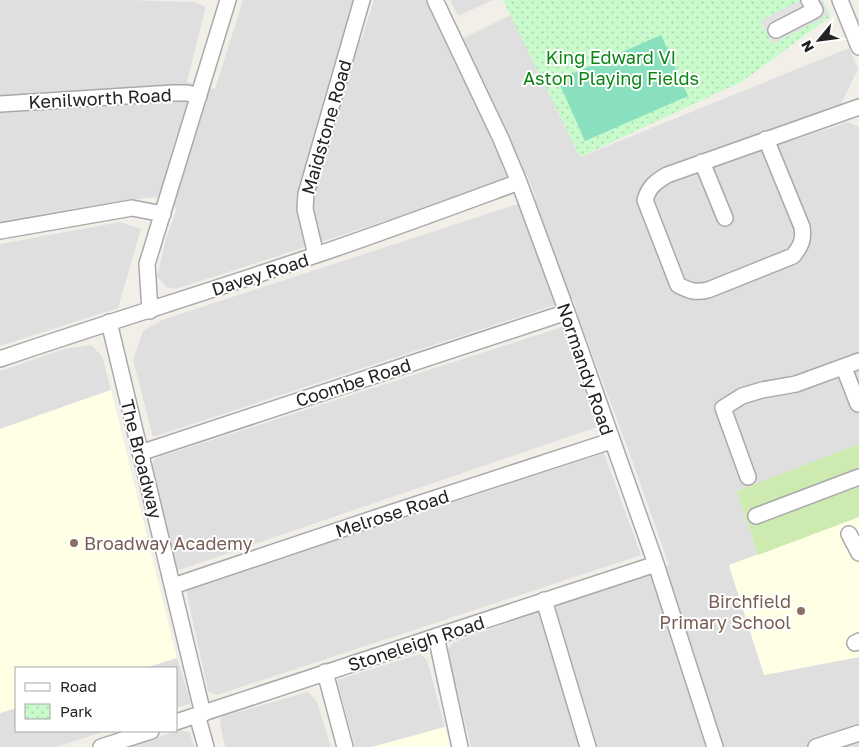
<svg xmlns="http://www.w3.org/2000/svg" width="859" height="747" font-family="'Golos Text',sans-serif">
  <defs>
    <pattern id="park-dots" width="8" height="8" patternUnits="userSpaceOnUse" patternTransform="scale(1.25)"><rect width="8" height="8" fill="#c8facc"/><path d="M2 2h.1M6 6h.1" fill="none" stroke="#acd6af" stroke-width="1.8" stroke-linecap="round"/></pattern>
  </defs>
  <rect width="100%" height="100%" fill="#f2efe9"/>
  <path fill="#e0dfdf" d="M0,0h130l64,2 12,5 -19,75 28,7 28,-89h110l-10,35 18,6 13,-41h55l22,44 60,-29 69,142 269,-109 9,21 -17,35 -56,21 6,16 57,-19 11,5v317l-122,47 21,64 -29,11 35,109 95,-18v90h-388l-24,-97 7,-8 215,-77 -42,-119 -47,-124 -7,-23 -420,138 -20,-77 10,-29 19,-11 374,-122 -9,-23 -351,114 -10,-2 -9,-11 9,-37 11,-31 -22,-11 -43,5 -112,19z
    M450,0h43l-35,16z
    M120,222l21,7 -23,79 -118,38v-102z
    M562,327l35,100 -421,144 -25,-106 5,-7z
    M91,345l11,11 9,34 -111,39v-58l64,-22z
    M604,453l37,102 -424,140 -9,-4 -22,-101z
    M420,654l7,6 18,67 -73,20h-17l-18,-67z
    M177,658l14,45 -15,5v-40h-32z
    M308,692l9,10 14,45h-106l-5,-24 1,-6z
    M16,708v23h90l-50,16h-56v-34z
    M181,730l9,3 4,14h-69z"/>
  <path fill="#ffffe5" d="M111,390l66,268 -33,10h-128v40l-16,5v-284z
    M859,517v140l-95,18 -35,-110z
    M445,727l5,20h-78l44,-12z"/>
  <path fill="url(#park-dots)" d="M503,0h319l9,16 -88,65 -163,76z"/>
  <path fill="#cdebb0" d="M859,444v73l-101,38 -21,-64z"/>
  <path fill="#88e0be" d="M661,35l27,61 -103,45 -27,-61z"/>
  <path fill="#e2e2e2" d="M801,0h20l8,15 -57,29 -12,-23z"/>
  <g fill="none" stroke-linecap="round" stroke-linejoin="round">
    <defs>
      <path id="minor" d="M435,0l66,139 18,43 48,130 89,252 59,183
        M840,0l19,47
        M776,30l39,-20 -6,-10
        M0,104l173,-11h14l12,3
        M766,139l36,88c2,13 -1,19 -9,29l-85,34c-13,3 -18,1 -30,-5l-33,-85c4,-13 10,-18 22,-25l192,-68
        M702,162l23,56
        M0,231l132,-23 31,6
        M316,255l-11,-46 1,-15 56,-194
        M150,311l-3,-47 81,-264
        M109,322l94,392
        M0,359c105,-36 211,-68 316,-104 68,-23 135,-48 203,-73
        M844,368l14,36
        M140,453l427,-141
        M748,477l-25,-69 19,-12 20,-6 34,-6 63,-23
        M756,516l103,-39
        M849,534l10,19
        M173,586l217,-73 221,-72
        M544,600l44,147
        M436,636l24,111
        M855,643l4,-2
        M325,672l20,75
        M197,715l9,32
        M176,722l480,-158
        M101,747l50,-16
        M816,747l43,-14"/>
    </defs>
    <use href="#minor" stroke="#a9a9a9" stroke-width="18"/>
    <use href="#minor" stroke="#fff" stroke-width="15"/>
  </g>
  <g fill="#8d6e63" stroke="#fff" stroke-width="2">
    <circle cx="74" cy="543" r="5"/>
    <circle cx="801" cy="611" r="5"/>
  </g>
  <g text-anchor="middle" dominant-baseline="central" stroke-width="4" stroke-linejoin="round" paint-order="stroke">
    <g font-size="18" fill="#0c8416" stroke="#fff">
      <text x="611" y="57">King Edward VI<tspan x="611" dy="21">Aston Playing Fields</tspan></text>
    </g>
    <g font-size="18" fill="#222" stroke="#fff">
      <text transform="translate(100 98) rotate(-3)">Kenilworth Road</text>
      <text transform="translate(326 127) rotate(-74)">Maidstone Road</text>
      <text transform="translate(260 274) rotate(-18)">Davey Road</text>
      <text transform="translate(586 369) rotate(71)">Normandy Road</text>
      <text transform="translate(353 382) rotate(-18)">Coombe Road</text>
      <text transform="translate(142 459) rotate(76)">The Broadway</text>
      <text transform="translate(392 513) rotate(-18)">Melrose Road</text>
      <text transform="translate(416 643) rotate(-18)">Stoneleigh Road</text>
    </g>
    <g font-size="18" fill="#785e54" stroke="#fff" text-anchor="start">
      <text x="84" y="543">Broadway Academy</text>
      <text x="791" y="601" text-anchor="end">Birchfield<tspan x="791" dy="21">Primary School</tspan></text>
    </g>
  </g>
  <rect x="15" y="667" width="162" height="65" fill="#ffffff" stroke="#a7a7a7"/>
  <rect x="25" y="683" width="25" height="8" fill="#ffffff" stroke="#a7a7a7"/>
  <text x="60" y="692" font-size="15" fill="#222222">Road</text>
  <rect x="25" y="704" width="25" height="15" fill="url(#park-dots)" stroke="#a7a7a7"/>
  <text x="60" y="717" font-size="15" fill="#222222">Park</text>
  <g transform="translate(819 40) rotate(241)" stroke="#ffffff" stroke-width="4" paint-order="stroke">
  <path d="M0-4L9 19L0 12L-9 19Z" fill="#222222"/>
  <text y="-8" font-size="14" font-weight="bold" text-anchor="middle" fill="#222222">N</text>
  </g>
</svg>
